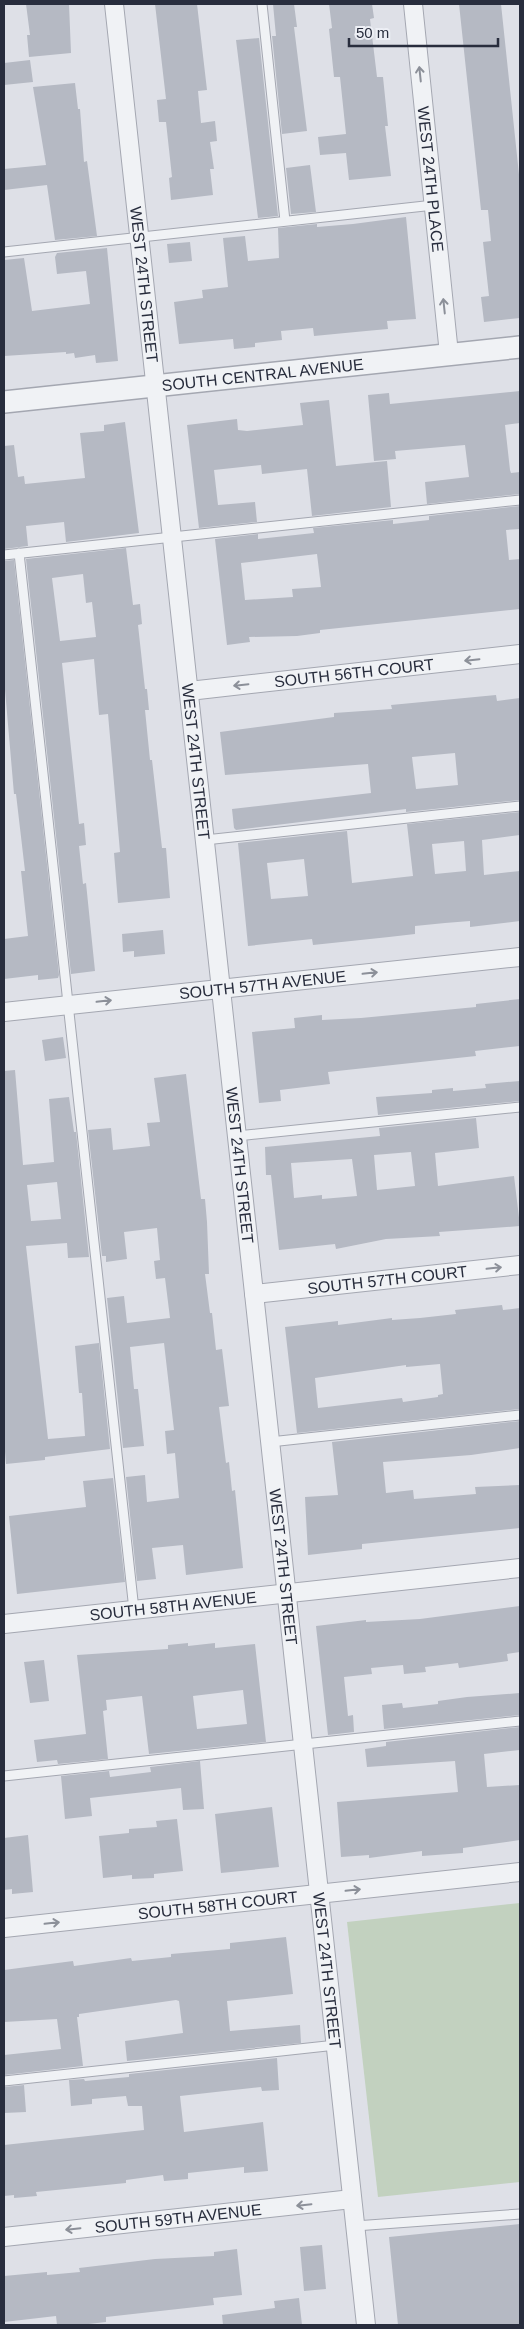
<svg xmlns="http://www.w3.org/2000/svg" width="524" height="2329" font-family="Helvetica,sans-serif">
  <rect width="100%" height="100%" fill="#dee0e7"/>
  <path fill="#c2d1bf" d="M520,1903v279l-142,15 -31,-275z"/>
  <path fill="#b5b9c3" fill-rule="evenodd" d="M26,4h43l2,49 -42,4 -2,-22h3z
    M155,4h42l10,86 -9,1 3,32 14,-2 2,20 -7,1 4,27h-4l3,26 -42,5 -2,-22 3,-1 -6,-55h-7l-2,-22 9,-1z
    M273,4h21l3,23h-3l13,104 -25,3 -10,-98h4z
    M329,4h43l2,14 -4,1 7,58h6l5,49h-3l6,50 -42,4 -3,-27 -26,2 -2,-18 28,-3 -6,-57h-6l-5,-48 3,-1z
    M459,4h42l19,180v134l-36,4 -3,-25 8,-1 -6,-54 8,-1 -3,-31h-7z
    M259,38l19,178 -20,2 -22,-178z
    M30,60l3,22 -29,3v-22z
    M75,83l3,26h2l4,53 3,-1 10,75 -42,4 -8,-55 -43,5v-21l42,-4 -13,-78z
    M310,165l6,47 -25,2 -5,-46z
    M406,217l10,102 -29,2 1,8 -22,2 -52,5 -1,-8 -32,3 1,9 -27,3v4l-21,2 -1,-10 -54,5 -5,-42 29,-4 -1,-8 26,-3 -5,-49 22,-2 3,25 31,-3 -1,-30 39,-4v3l36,-3z
    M190,242l2,19 -23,2 -2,-19z
    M107,248l11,113 -22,2 -1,-8 -20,3 -1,-5 -8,1v-2l-62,4v-96l20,-2 8,53 58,-7 -4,-33 -29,3 -2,-17 2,-4z
    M520,391v32l-15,2 5,45 1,3 9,-1v22l-93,10 -2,-22 44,-5 -4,-32 -70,6 1,8 -22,2 -6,-66 21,-2 1,11z
    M329,400l7,66 51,-5 4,46 -79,9 -5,-47 -45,5 -1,-9 -47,5 4,35 37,-3 2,20 -58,6 -12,-103 50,-6 1,11 9,1 56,-6 -3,-22z
    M125,422l14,111 -73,9 -2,-20 -38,4 2,20 -24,3v-103l10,-1 4,32 6,-1 1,8 60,-6 -5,-45 24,-2v-6z
    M520,506v23l-14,1 3,30 11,-1v50l-200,21v3l-23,3 -48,1 1,5 -23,3 -12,-106 43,-5v5l56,-6 -1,-5 80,-8v4l36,-4v-4zM317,554l4,33 -29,2 1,8 -48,3 -4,-37z
    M126,548l7,57 7,-1 2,20 -4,1 7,64h2l2,21h-4l5,50h2l10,88h4l4,50 -52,5 -4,-50 6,-1 -12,-138 -9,1 -5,-56 -32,4 17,161 5,-1 2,22 -7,1 4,38 3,-1 9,88 -24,3 -45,-415zM83,574l3,29 6,-1 4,35 -36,4 -8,-63z
    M14,560l45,415 -1,3 -20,2v-5l-34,4v-40l24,-3 -7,-65h4l-9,-77h-2l-10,-116v-117z
    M496,695l1,6 23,-3v102l-114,12v-3l-170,21 -2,-2 -2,-19 139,-16 -3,-29 -143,11 -5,-43 114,-15v-4l58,-4 -1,-4zM455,753l3,32 -42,4 -4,-32z
    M520,812v23l-38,5 2,35 36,-4v50l-50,6v-6l-25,2 -30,3v8l-26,3 -76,8 -1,-6 -64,7 -10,-103 109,-12 5,52 34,-4 27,-3 -6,-52zM464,841l2,30 -31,3 -3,-30zM304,859l4,37 -37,3 -4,-36z
    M163,930l2,24 -31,3v-6l-11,1 -1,-18z
    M520,999v47l-45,5 1,5 -148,16 2,12 -50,6 1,11 -22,2 -7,-71 43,-4 -1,-10 28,-3v5l39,-2 115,-11v-3z
    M63,1037l3,21 -21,3 -3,-21z
    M15,1070l8,95 31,-3 -5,-63 20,-2 5,35h2l13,125 -21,1 -1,-15 -41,3 22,193 37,-3 -3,-43h-3l-4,-47 24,-3 11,106 -65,8v3l-39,4 -2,-25v-368zM57,1182l4,37 -30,2 -4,-36z
    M186,1074l15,125h4l2,23 2,52h-4l5,39h2l4,37 6,-1 7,57 -10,1 7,56 3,-1 3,29 3,-1 8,78 -57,7 -3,-30 -31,3 4,31 -19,2 -11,-104 19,-2 2,27 32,-4 -4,-45 -8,1 -2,-23 9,-1 -10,-87 -34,4 4,42h4l6,57 -21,2 -16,-150 17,-2 3,27 43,-5 -5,-40 -9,1 -2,-18 6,-1 -3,-32 -33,4 3,27 -21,3v-6h-4l-14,-126 23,-2 2,22 37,-4 -3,-23 13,-1 -6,-44z
    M520,1081v20l-142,14 -2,-18 56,-4v-3l21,-2v3l33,-3 -1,-4z
    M476,1118l3,30 -44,5 3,33 76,-10 6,50 -81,6 1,4 -54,3 -50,10 -1,-5 -56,6 -8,-75h-5l-1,-28 115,-11 -1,-8zM411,1152l4,34 -38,4 -3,-35zM352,1159l5,37 -35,3v-4l-28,3 -3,-35z
    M502,1305l1,5 17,-2v101l-223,24 -12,-106 53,-6v4l54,-7v2l28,-2 36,-4 -1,-4zM440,1364l3,30 -5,1v2l-35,5 -1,-4 -84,10 -3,-30 91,-13v2z
    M520,1421v27l-49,7 -88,7 3,31 27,-3 1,9 62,-5 -1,-7 45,-2v43l-158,16v5l-54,6 -3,-58 33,-2 -6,-53z
    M113,1478l12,104 -108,12 -8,-78 77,-9 -3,-26z
    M520,1606v46l-13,2 1,7 -49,7 -1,-5 -33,4 1,5 -22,2 -1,-9 -32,3 1,6 -28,3 4,39 5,-1 1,17 -26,3 -12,-109 50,-6v2l54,-3z
    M188,1643v3l27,-3v5l40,-4 11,98 -117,12 -7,-58 -36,4 1,10 -4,1 5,48 -50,5 -1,-4 -20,2 -3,-22 52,-6 -9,-79 91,-6v-4zM243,1690l4,34 -50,5 -4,-33z
    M44,1660l5,41 -19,2 -6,-41z
    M520,1693v22l-136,14 -2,-24 20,-2 1,5 35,-4v-3l29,-4z
    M520,1727v23l-36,4 3,33 33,-2v55l-57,8v5l-41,3v-5l-53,7v-3l-28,2 -4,-55 121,-10 -3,-31 -88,6 -2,-18 21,-3v-4z
    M200,1761l4,48 -21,1 -2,-22 -91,10 2,18 -27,3 -4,-43 48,-5 1,6 41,-5 -1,-5z
    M272,1807l7,60 -58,6 -6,-59z
    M177,1819l6,52 -29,3v4l-22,1v-4l-29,3 -4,-42 30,-3v-4l28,-2 -1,-6z
    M28,1835l5,57 -21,2v-5l-8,1v-52z
    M286,1937l7,57 -66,7 3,30 70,-6 1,18 -174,18 -2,-20 58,-8 -4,-32 -3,-1 -97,14v3h-2l6,49 -79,9v-20l57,-6 -4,-30 -53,3v-52l69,-9 1,5 57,-8 1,3 39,-4v-3l59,-5v-6z
    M277,2058l2,32 -17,1 -1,-4 -81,9 4,36 79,-10 5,49 -24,2v-6l-56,6v6l-24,2 -1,-6 -37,5v3l-90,9 1,4 -23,2v-3l-10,1v-51l140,-15 -2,-24h-14l-2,-10 -34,3v5l-21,2 -2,-26 15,-1 1,2 44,-4v-3z
    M24,2085l2,27 -22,1v-26z
    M520,2224v101h-122l-9,-88z
    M322,2245l4,44 -22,2 -4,-44z
    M237,2249l5,46 -29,3 1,7 -108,12v5l-26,3h-23l-1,-9 -52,6v-46l43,-4v3l33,-3 -1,-4 76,-9 59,-3v-4z
    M299,2298l3,27h-79l-1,-10 53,-7 -1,-7z"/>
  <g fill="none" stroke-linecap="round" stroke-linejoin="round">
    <defs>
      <path id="service" d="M262,4l23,217
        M4,252l430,-47
        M19,553l115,1057
        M4,555l516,-55
        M205,840l315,-34
        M237,1136l283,-29
        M270,1442l250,-27
        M4,1776l516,-55
        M4,2081l332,-36
        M355,2226l165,-12"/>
      <g id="minor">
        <path id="s1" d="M114,4l252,2321"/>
        <path id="s2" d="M413,4l36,350"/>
        <path id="s3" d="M189,691l331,-37"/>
        <path id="s4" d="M4,1012l516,-55"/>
        <path id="s5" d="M254,1294l266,-29"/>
        <path id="s6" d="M4,1624l516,-56"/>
        <path id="s7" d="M4,1928l516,-56"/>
        <path id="s8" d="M4,2237l348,-38"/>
      </g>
      <g id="tertiary">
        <path id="s9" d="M4,402l516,-55"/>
      </g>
    </defs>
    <use href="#service" stroke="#a4a7b1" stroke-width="11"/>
    <use href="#minor" stroke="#a4a7b1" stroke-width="20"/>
    <use href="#tertiary" stroke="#a4a7b1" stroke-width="24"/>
    <use href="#service" stroke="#f0f2f5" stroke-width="9"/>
    <use href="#minor" stroke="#f0f2f5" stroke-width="18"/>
    <use href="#tertiary" stroke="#f0f2f5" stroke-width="21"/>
  </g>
  <defs><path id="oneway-shaft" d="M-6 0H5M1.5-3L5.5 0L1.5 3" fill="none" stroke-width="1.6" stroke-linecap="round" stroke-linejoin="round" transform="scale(1.25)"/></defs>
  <g stroke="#8c9099">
    <use href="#oneway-shaft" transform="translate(420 74) rotate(-96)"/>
    <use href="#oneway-shaft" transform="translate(444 306) rotate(-96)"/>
    <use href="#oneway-shaft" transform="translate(472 660) rotate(174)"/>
    <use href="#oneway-shaft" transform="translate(241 685) rotate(174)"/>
    <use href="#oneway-shaft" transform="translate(370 973) rotate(-6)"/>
    <use href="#oneway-shaft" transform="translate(104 1001) rotate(-6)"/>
    <use href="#oneway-shaft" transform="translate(494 1268) rotate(-6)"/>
    <use href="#oneway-shaft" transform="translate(353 1890) rotate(-6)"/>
    <use href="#oneway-shaft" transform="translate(52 1923) rotate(-6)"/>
    <use href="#oneway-shaft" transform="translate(304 2205) rotate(174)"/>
    <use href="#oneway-shaft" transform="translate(73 2229) rotate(174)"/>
  </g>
  <g text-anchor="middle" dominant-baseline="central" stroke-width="4.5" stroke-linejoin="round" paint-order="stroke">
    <g font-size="16" fill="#282d3d" stroke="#edeff5">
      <text stroke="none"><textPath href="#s2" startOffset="176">WEST 24TH PLACE</textPath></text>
      <text stroke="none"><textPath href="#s1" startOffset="282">WEST 24TH STREET</textPath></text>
      <text stroke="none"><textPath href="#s9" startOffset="260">SOUTH CENTRAL AVENUE</textPath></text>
      <text stroke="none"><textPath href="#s3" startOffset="166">SOUTH 56TH COURT</textPath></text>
      <text stroke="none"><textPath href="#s1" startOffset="762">WEST 24TH STREET</textPath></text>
      <text stroke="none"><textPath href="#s4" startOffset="260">SOUTH 57TH AVENUE</textPath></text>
      <text stroke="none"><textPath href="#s1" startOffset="1168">WEST 24TH STREET</textPath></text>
      <text stroke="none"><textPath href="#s5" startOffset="134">SOUTH 57TH COURT</textPath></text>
      <text stroke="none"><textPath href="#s1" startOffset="1572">WEST 24TH STREET</textPath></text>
      <text stroke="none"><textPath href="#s6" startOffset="170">SOUTH 58TH AVENUE</textPath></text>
      <text stroke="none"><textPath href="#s7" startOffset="215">SOUTH 58TH COURT</textPath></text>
      <text stroke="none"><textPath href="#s1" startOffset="1978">WEST 24TH STREET</textPath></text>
      <text stroke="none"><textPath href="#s8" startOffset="175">SOUTH 59TH AVENUE</textPath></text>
    </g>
  </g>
  <rect width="524" height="2329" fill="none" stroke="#282d3d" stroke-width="10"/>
  <path d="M349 38v8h149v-8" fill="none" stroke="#282d3d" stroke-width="2.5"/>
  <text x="356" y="38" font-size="15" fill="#282d3d" stroke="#edeff5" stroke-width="4" paint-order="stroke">50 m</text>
</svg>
